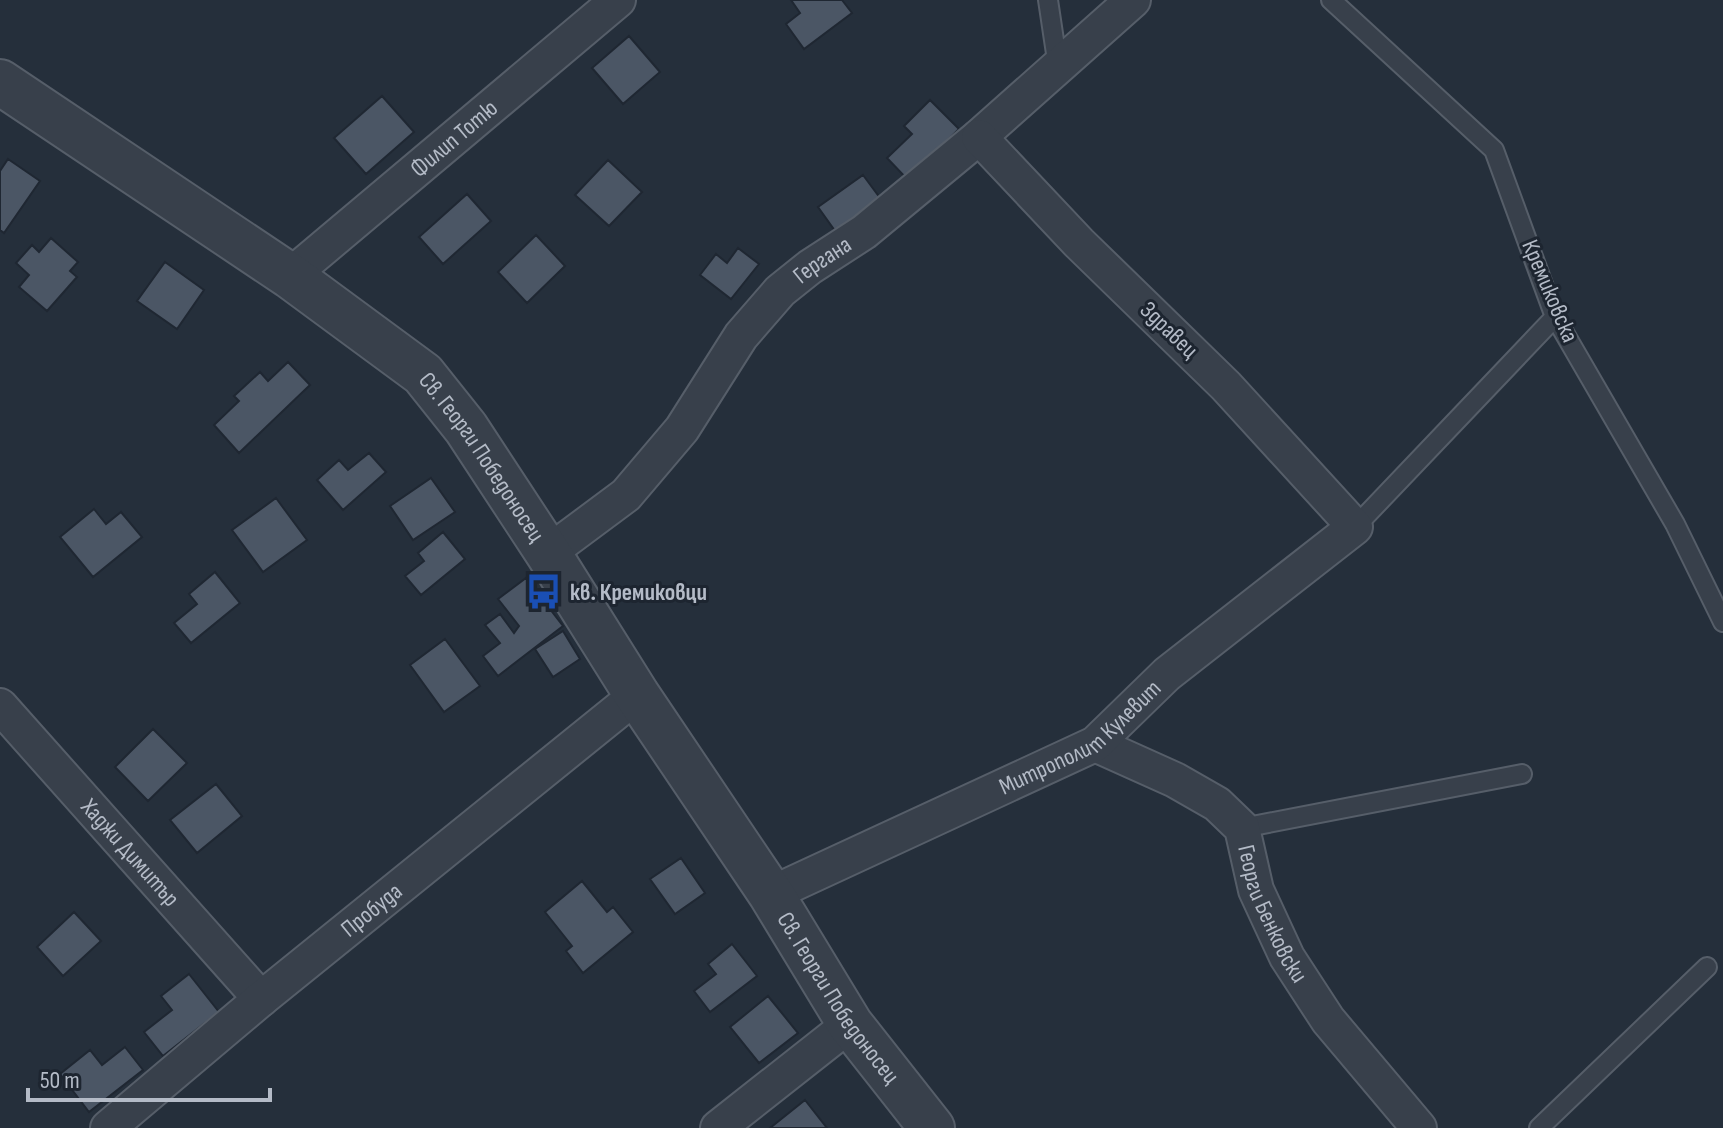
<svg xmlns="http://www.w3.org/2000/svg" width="1723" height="1128" font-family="'Sofia Sans Condensed',sans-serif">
  <rect width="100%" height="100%" fill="#252f3b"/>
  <path fill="#4b5665" stroke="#1f2732" stroke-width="2" d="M791,0h51l10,13 -48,36 -18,-25 14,-11z
    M629,36l31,36 -37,32 -31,-36z
    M382,96l32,36 -48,42 -32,-36z
    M930,100l29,29 -51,51 -21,-22 25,-24 -8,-8z
    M8,159l32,22 -36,52 -4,-3v-59z
    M608,160l34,32 -33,34 -34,-31z
    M863,175l20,27 -45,33 -20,-28z
    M467,194l24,27 -48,43 -24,-27z
    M536,235l29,31 -38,37 -29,-31z
    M51,238l27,24 -8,9 7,6 -30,34 -28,-24 10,-12 -13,-12 16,-18 7,7z
    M738,248l21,16 -28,35 -31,-24 16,-21 11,9z
    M165,262l39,28 -27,39 -40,-28z
    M288,362l22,23 -71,68 -25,-28 25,-24 -5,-5 26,-24 8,9z
    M369,453l17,19 -43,38 -26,-30 22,-20 9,10z
    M431,478l24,34 -42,28 -23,-34z
    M276,498l31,42 -44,32 -31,-42z
    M94,509l12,15 15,-12 21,25 -49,40 -33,-40z
    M443,532l22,27 -44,36 -16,-19 19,-15 -6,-8z
    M215,572l25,31 -49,40 -17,-20 23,-19 -8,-10z
    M526,578l37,48 -65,50 -15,-20 17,-13 -15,-18 15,-11 14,19 5,-7 -21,-27z
    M563,631l17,28 -27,18 -18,-28z
    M445,639l35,47 -36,26 -34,-47z
    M153,729l34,34 -39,38 -33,-34z
    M216,784l26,32 -45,37 -27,-33z
    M681,858l24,35 -30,21 -25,-35z
    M582,881l25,31 6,-5 20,25 -50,41 -17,-22 6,-5 -27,-34z
    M74,912l27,29 -38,35 -26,-29z
    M732,944l25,32 -47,36 -16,-21 22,-17 -8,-10z
    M189,974l30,38 -56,44 -19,-24 28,-22 -11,-14z
    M768,996l30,37 -39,30 -29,-36z
    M125,1047l18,23 -54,42 -29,-38 30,-24 12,15z
    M805,1100l22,28h-57z"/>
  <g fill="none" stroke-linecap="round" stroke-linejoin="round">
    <defs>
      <path id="service" d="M1048,0l10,67
        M1331,0l163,150 61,167 120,207 48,98
        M1355,527l200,-210
        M1242,828l280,-54
        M1539,1128l168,-161"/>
      <g id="minor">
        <path id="s1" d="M290,276l328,-276"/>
        <path id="s2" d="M548,553l78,-58 56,-66 59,-93 39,-45 30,-24 54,-35 115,-95 154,-137"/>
        <path id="s3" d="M0,706l261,293"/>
        <path id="s4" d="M1095,744l80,36 42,24 25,24 14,62 31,67 41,63 91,108"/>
        <path id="s5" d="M771,894l324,-150 72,-70 188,-147 -129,-141 -147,-143 -100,-106"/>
        <path id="s6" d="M108,1128l153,-129 376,-304"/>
        <path d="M718,1128l132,-104"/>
      </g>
      <g id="tertiary">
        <path id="s7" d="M0,82l290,194 133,98 43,54 82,125 89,142 134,199 79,130 82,104"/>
      </g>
    </defs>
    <use href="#service" stroke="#565e69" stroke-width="22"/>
    <use href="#minor" stroke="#565e69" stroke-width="38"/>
    <use href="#tertiary" stroke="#565e69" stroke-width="48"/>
    <use href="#service" stroke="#38404b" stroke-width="18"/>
    <use href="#minor" stroke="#38404b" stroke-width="34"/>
    <use href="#tertiary" stroke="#38404b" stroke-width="44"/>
  </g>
  <defs>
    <symbol id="bus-bare" viewBox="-9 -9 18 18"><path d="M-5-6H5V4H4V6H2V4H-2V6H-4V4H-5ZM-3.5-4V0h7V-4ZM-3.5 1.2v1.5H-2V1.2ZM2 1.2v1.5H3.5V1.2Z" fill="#1a4fb4" stroke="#1d2530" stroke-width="2.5" paint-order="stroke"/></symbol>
  </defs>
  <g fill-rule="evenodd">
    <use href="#bus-bare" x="518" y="566" width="51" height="51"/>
  </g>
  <g text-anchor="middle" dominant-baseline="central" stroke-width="6" stroke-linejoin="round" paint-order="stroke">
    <g font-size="24" fill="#b4bbc7" stroke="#1d2530">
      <text stroke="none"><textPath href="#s1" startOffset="214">Филип Тотю</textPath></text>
      <text stroke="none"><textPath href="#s2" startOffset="406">Гергана</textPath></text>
      <text transform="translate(1550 291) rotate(67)">Кремиковска</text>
      <text transform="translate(1169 330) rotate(44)">Здравец</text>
      <text stroke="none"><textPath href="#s7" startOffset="616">Св. Георги Победоносец</textPath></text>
      <text stroke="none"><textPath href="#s5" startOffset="348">Митрополит Кулевит</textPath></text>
      <text stroke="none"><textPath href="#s3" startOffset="196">Хаджи Димитър</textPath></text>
      <text stroke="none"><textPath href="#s6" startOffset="342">Пробуда</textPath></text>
      <text stroke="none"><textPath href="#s4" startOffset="262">Георги Бенковски</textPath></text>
      <text stroke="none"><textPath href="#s7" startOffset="1264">Св. Георги Победоносец</textPath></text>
    </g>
    <g font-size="24" font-weight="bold" fill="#b4bbc7" stroke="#1d2530" text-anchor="start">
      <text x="570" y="592">кв. Кремиковци</text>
    </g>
  </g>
  <path d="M28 1088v12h242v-12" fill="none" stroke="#b4bbc7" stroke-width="4"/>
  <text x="40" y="1088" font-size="24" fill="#b4bbc7" stroke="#1d2530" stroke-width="6" paint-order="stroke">50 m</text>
</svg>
